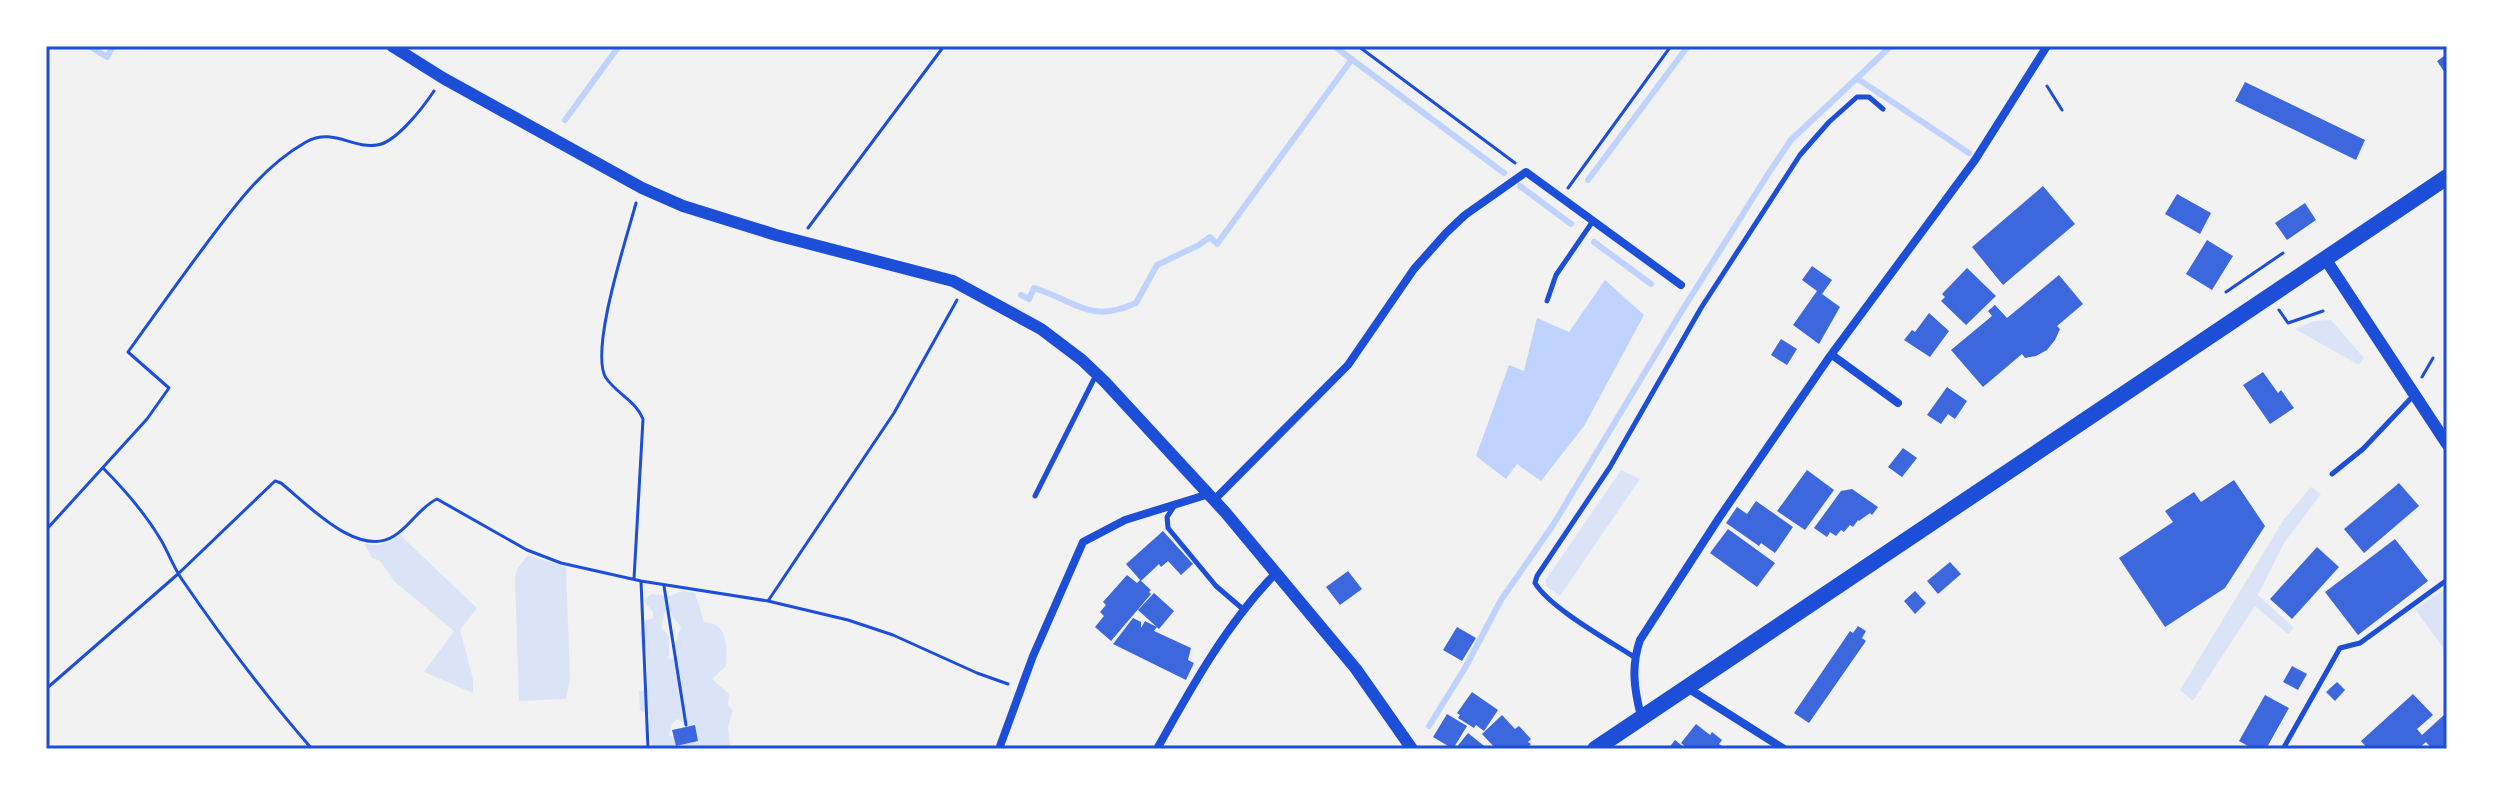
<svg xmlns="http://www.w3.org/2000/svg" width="2493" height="795" font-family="Ubuntu,sans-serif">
  <rect width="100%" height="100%" fill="#f2f2f2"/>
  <path fill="#dbe4f7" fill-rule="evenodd" d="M2331,320l33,38 -5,7 -64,-36 19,-8z
    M1621,470l19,9 -80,117 -13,-10 -2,-5z
    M2311,487l10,7 -37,49 -26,52 36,33 -6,6 -33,-28 -62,95 -13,-11 104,-171z
    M400,535l77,73 -17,22 13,49v14l-49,-21 30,-41 -59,-49 -15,-21 -8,-3 -8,-15c14,5 24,0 36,-8z
    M528,555l38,12 4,112 -4,20 -47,2 -4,-122 2,-10z
    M2447,588v65l-32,-44z
    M682,591l13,2 9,29c25,1 23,26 22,44l-14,13 17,15 -1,11 5,6 -5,16 2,22h-78l-3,-35 -9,-3 -1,-20 9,-1 -2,-40 -4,-1 -2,-16 4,-12 9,-3v-6l-7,-8 -1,-5 6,-5 18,2zM667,609l14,18 -7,20 3,7 -5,6 -3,-2v-22l-8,-8 3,-15zM677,719l12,7 6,-1 3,16 -22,5 -2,-9 -5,-2 3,-11z"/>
  <path fill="#bfd3fe" d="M1605,280l39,35 -60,111 -43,55 -24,-17 -11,15 -30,-23 33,-91 15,6 13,-53 32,14z"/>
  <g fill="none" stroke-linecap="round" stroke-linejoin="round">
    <path stroke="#bfd3fe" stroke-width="6" d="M89,46l18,11 6,-11
      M1334,46l170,127
      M1858,79l111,74
      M565,120l54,-74
      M1588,180l100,-134
      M1520,186l51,38
      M1594,242l57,42
      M1021,295l8,4 5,-11c44,14 56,36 102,15l21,-38 42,-20 11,-8 7,7 135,-185
      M1429,726l36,-58 36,-68 52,-75 130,-216 87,-138 21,-31 100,-94"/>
  </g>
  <path fill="#3d67dc" d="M2447,54v22l-10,-15z
    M2245,82l120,58 -9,20 -121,-59z
    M2043,186l32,38 -72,61 -31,-38z
    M2177,194l34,19 -11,21 -35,-20z
    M2305,203l11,17 -29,20 -12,-17z
    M2207,240l26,16 -21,34 -26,-16z
    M1812,266l20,14 -10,14 18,13 -21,37 -26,-19 24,-34 -15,-11z
    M1967,268l29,28 -30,29 -25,-24 4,-4 -3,-3z
    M2059,275l24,29 -26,22 3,3 -5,11 -8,10 -11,6 -11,2 -3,-4 -39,33 -32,-37 41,-34 -4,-5 7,-6 12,13z
    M1929,313l20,18 -19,26 -26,-17 8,-10 3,2z
    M1781,339l16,10 -10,16 -16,-10z
    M2263,372l15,21 3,-3 13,18 -24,16 -27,-39z
    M1947,387l20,14 -12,18 -7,-5 -7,10 -14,-9z
    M1903,448l14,10 -15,19 -14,-10z
    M1807,470l27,20 -29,40 -28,-19z
    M2234,480l31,46 -40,62 -60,39 -46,-69 54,-36 -8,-11 29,-19 7,10z
    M2399,483l20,23 -55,47 -20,-24z
    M1852,489l26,18 -6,8 -2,-2 -11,8 -1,-1 -5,7 -3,-2 -6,7 -3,-2 -5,6 -6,-4 -3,5 -13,-9 27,-37z
    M1756,501l37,26 -18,26 -14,-10 -2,3 -33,-23 11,-16 10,7z
    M1728,529l47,34 -18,24 -47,-34z
    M1163,531l30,33 -12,11 -13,-14 -7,6 -2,-3 -18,17 -15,-17z
    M2395,539l33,42 -70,54 -33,-43z
    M2317,547l22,20 -47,52 -22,-20z
    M1950,562l11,12 -23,20 -11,-13z
    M1348,571l14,18 -22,16 -14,-18z
    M1127,575l10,8 3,-3 11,10 -2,2 2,2 -40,47 -16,-14 9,-11 -4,-4 6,-7 -3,-3z
    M1915,591l11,12 -11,11 -11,-13z
    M1154,593l20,18 -15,18 -21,-19z
    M1133,618l8,4v6l4,-7 12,6 -3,4 37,17 -3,12 6,3 -8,17 -73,-36z
    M1858,626l8,5 -4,7 4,3 -57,82 -15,-10 56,-82 3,2z
    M1457,627l19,11 -14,23 -19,-11z
    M2292,666l15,8 -9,16 -15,-8z
    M2337,682l8,8 -10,11 -9,-9z
    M1472,692l26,18 -14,21 -8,-6 -2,3 -16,-10 2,-3 -3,-2z
    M2413,694l20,21 -16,14 5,6 23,-21 2,2v33h-15l-6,-7 -8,7h-50l-7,-8z
    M2265,695l24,13 -23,41h-13l-14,-8z
    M1447,714l20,12 -14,23 -20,-12z
    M1502,715l13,14 4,-3 12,13 -3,3 3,2 -5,5h-30l-14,-15z
    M1696,724l14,11 2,-3 10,8 -3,4 7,5h-38l-7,-6z
    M695,725l3,16 -22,5 -4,-16z
    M1468,733l20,16h-33z
    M1675,740l11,9h-18z"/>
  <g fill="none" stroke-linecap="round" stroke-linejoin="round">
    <path stroke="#1d4ed8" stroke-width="3" d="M1358,46l157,117
      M2047,86l15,24
      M1568,188l103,-142
      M808,228l136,-182
      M2226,292l57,-39
      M2279,310l9,13 35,-12
      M2422,377l11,-19
      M103,468c22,22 42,45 58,72 7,12 12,26 20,38 41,60 83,116 131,171
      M46,530l101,-111 22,-31 -41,-36c25,-35 50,-70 76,-105 29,-39 58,-80 102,-105 27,-15 46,7 71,3 19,-2 47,-39 57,-54
      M634,579l9,-160c-7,-18 -26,-25 -37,-41 -17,-27 21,-141 30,-175
      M641,581l7,168
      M664,586l22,139
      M768,601l126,-188 63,-113
      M46,689l132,-115 97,-93 6,2c26,21 77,76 113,53 16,-10 26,-29 43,-37l90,51 34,13 80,18 127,20 80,19 45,15 84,38 31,11"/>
    <path stroke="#1d4ed8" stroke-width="5" d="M1547,301l9,-26 37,-54
      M2332,474l31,-25 51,-54
      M1035,496l61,-121
      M1175,505l-8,12 1,11 48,58 28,24
      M1634,657c-26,-17 -84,-49 -99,-74l2,-7 73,-109 91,-159 99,-153 29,-33 28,-25h12l14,12
      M2283,749l57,-101 20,-5 87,-63"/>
    <path stroke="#1d4ed8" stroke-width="8" d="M1832,355l66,48
      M1214,500l134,-135 66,-96 32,-36 19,-18 61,-43 155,113
      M1686,687l98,62
      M1641,716c-7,-27 -10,-50 -1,-76l79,-122 109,-159 147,-199 72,-114
      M999,749l34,-93 50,-114 42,-22 84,-26
      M1157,749c34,-61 70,-126 119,-176"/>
    <path stroke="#1d4ed8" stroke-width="12" d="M392,46l51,32 199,110 41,18 93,29 177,46 88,48 41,31 23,22 120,130 131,157 56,80
      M2326,260l121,184"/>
    <path stroke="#1d4ed8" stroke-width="16" d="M1595,749l852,-572"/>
  </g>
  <rect width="2493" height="795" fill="none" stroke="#ffffff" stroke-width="96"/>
  <rect x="48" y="48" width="2397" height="699" fill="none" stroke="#1d4ed8" stroke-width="3"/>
</svg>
